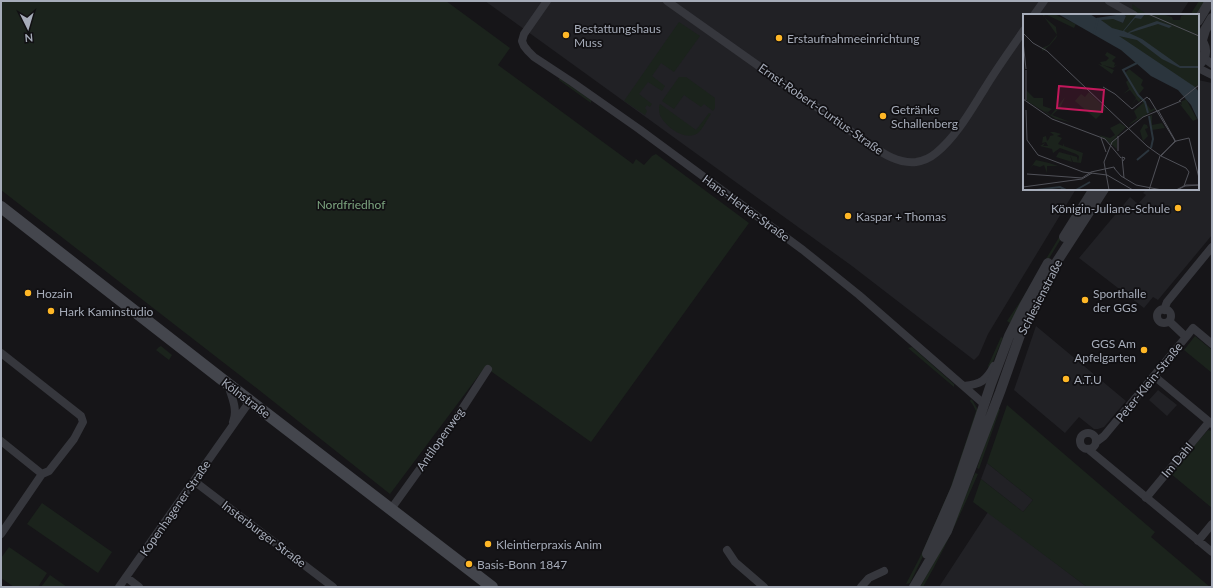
<svg xmlns="http://www.w3.org/2000/svg" width="1213" height="588" font-family="Lato,sans-serif">
  <rect width="100%" height="100%" fill="#161518"/>
  <path fill="#212125" d="M485,1h704l-9,14h-156v174h52l-88,145 -9,21 -5,5 -122,-94z
    M1198,80l14,3v152l-54,65 -5,-3 -9,11 -65,-50 51,-61 8,7 8,-9 -3,-2 4,-4h51z
    M1036,326l90,75 -22,26 -6,2h-4l-15,-12 -14,16 -51,-43z
    M1158,390l19,15 -10,11 -18,-16z
    M987,463l46,37 -10,12 -42,-33z
    M988,512l99,75h-148z"/>
  <path fill="#1b231c" d="M1,1h445l64,47 -12,17 135,99 3,-5 8,6 8,-9 4,-2 93,69 -158,219 -106,-75 -95,127 -131,-104 -258,-200z
    M1199,1h8l-9,14h-8z
    M1132,4l16,11h-7l-8,-5z
    M679,22l21,14 -26,36 -13,-9 -9,13 13,10 -3,5 -14,-9 -9,12 13,10 -2,3 -3,-2 -2,3 2,3 -2,4 -21,-14z
    M679,77h7l29,21v10l-2,3 -9,-7 -3,3 -17,-12 -10,14 -12,-8z
    M559,78l32,22v3l-32,-23z
    M660,104l36,26 13,-17 2,1c-4,5 -7,13 -12,18 -12,11 -34,-5 -39,-17 -1,-2 -1,-6 -1,-9z
    M1088,189h3l-81,134 -3,-2 15,-22z
    M1195,336l17,14v23l-28,-23z
    M1001,337l2,1 -12,28 -2,2 -1,-2z
    M161,346l11,9 -3,5 -13,-10 3,-3z
    M912,347l42,37v3l-46,-39z
    M971,399l2,2 5,9 -16,51 -31,79 -21,43 -4,1 14,-27 30,-68 26,-78 -3,-6 -3,-4z
    M1007,405l148,127 -4,5 59,50h-123l-114,-85 8,-23 42,33 10,-12 -46,-37z
    M997,408l3,1 -21,60 -2,-1z
    M1208,430l4,1v77l-42,-35z
    M975,473l3,1c-17,39 -34,77 -55,113h-3c21,-37 39,-75 55,-114z
    M42,503l70,49 -14,21 -71,-49z
    M9,547l38,26 -9,14h-24l-13,-9v-20z
    M50,575l17,12h-26z"/>
  <g fill="none" stroke-linecap="round" stroke-linejoin="round">
    <path stroke="#36373d" stroke-width="8" d="M547,1l-23,33 -2,7 2,5 4,5 6,6 38,25 67,47 164,121 56,45 125,109
      M667,1l199,141c15,10 31,22 50,20 7,-1 14,-4 20,-9 20,-16 35,-43 49,-65 12,-20 26,-39 39,-58
      M1109,1l25,14
      M1034,15l10,-14
      M1204,58l8,6
      M1198,68l14,7
      M1157 316a7 7 0 1 1 14 0a7 7 0 1 1-14 0Z
      M1164,310l3,-8 45,-55
      M1186,337l7,-9 19,16
      M1,353l80,63 2,6 -9,17 -25,32 -7,3 -41,60
      M1154,376l58,48
      M228,385c4,12 10,25 5,37
      M964,386c17,-2 22,-5 30,-20
      M1080 441a8 8 0 1 1 16 0a8 8 0 1 1-16 0Z
      M1,441l41,33
      M1096,442l8,-6 82,-99 -17,-16
      M1088,449l124,103
      M194,481l139,106
      M1146,498l63,-76
      M391,509l64,-89 33,-51
      M1198,541l14,-17
      M727,550l8,12 29,25
      M126,577l13,10
      M119,587l131,-186
      M861,587l8,-9 15,-7"/>
    <path stroke="#36373d" stroke-width="10" d="M1198,21l12,-20
      M1198,37c9,8 10,20 0,28
      M1202,40l3,-10 7,-12
      M1064,237l30,-48
      M927,554l29,-66 35,-104 18,-48 15,-30 24,-43
      M914,587l33,-56 53,-139 25,-71 31,-58 48,-74"/>
    <path stroke="#44464d" stroke-width="12" d="M1,207l227,177 264,203"/>
  </g>
  <g fill="#ffb726" stroke="#111013" stroke-width="1.5">
    <circle cx="566" cy="35" r="4"/>
    <circle cx="779" cy="38" r="4"/>
    <circle cx="883" cy="116" r="4"/>
    <circle cx="1178" cy="208" r="4"/>
    <circle cx="848" cy="216" r="4"/>
    <circle cx="28" cy="293" r="4"/>
    <circle cx="1085" cy="300" r="4"/>
    <circle cx="51" cy="311" r="4"/>
    <circle cx="1144" cy="350" r="4"/>
    <circle cx="1066" cy="379" r="4"/>
    <circle cx="488" cy="544" r="4"/>
    <circle cx="469" cy="564" r="4"/>
  </g>
  <g text-anchor="middle" dominant-baseline="central" stroke-width="3.5" stroke-linejoin="round" paint-order="stroke">
    <g font-size="12" fill="#a6acb9" stroke="#111013" text-anchor="start">
      <text x="574" y="28">Bestattungshaus<tspan x="574" dy="14">Muss</tspan></text>
      <text x="787" y="38">Erstaufnahmeeinrichtung</text>
      <text x="891" y="109">Getränke<tspan x="891" dy="14">Schallenberg</tspan></text>
      <text x="1170" y="208" text-anchor="end">Königin-Juliane-Schule</text>
      <text x="856" y="216">Kaspar + Thomas</text>
      <text x="36" y="293">Hozain</text>
      <text x="1093" y="293">Sporthalle<tspan x="1093" dy="14">der GGS</tspan></text>
      <text x="59" y="311">Hark Kaminstudio</text>
      <text x="1136" y="343" text-anchor="end">GGS Am<tspan x="1136" dy="14">Apfelgarten</tspan></text>
      <text x="1074" y="379">A.T.U</text>
      <text x="496" y="544">Kleintierpraxis Anim</text>
      <text x="477" y="564">Basis-Bonn 1847</text>
    </g>
    <g font-size="12" fill="#a6acb9" stroke="#111013">
      <text transform="translate(821 109) rotate(35)">Ernst-Robert-Curtius-Straße</text>
      <text transform="translate(746 208) rotate(36)">Hans-Herter-Straße</text>
      <text transform="translate(1040 297) rotate(-63)">Schlesienstraße</text>
      <text transform="translate(1149 382) rotate(-51)">Peter-Klein-Straße</text>
      <text transform="translate(246 398) rotate(37)">Kölnstraße</text>
      <text transform="translate(440 439) rotate(-55)">Antilopenweg</text>
      <text transform="translate(1177 460) rotate(-50)">Im Dahl</text>
      <text transform="translate(175 508) rotate(-55)">Kopenhagener Straße</text>
      <text transform="translate(264 534) rotate(37)">Insterburger Straße</text>
    </g>
    <g font-size="12" fill="#7ca57f" stroke="#111013">
      <text x="351" y="204">Nordfriedhof</text>
    </g>
  </g>
  <g transform="translate(1023 14)">
    <rect width="176" height="176" fill="#161518"/>
    <path d="M19,0h12l22,10 -2,4 -29,-14 -1,3 12,10 1,9 -1,2 -6,7 -4,3v1l-4,2v-3l7,-3 8,-10zM101,0h38l10,3 1,3h7l1,-4 6,-2h12v70l-9,7 -31,-19 -58,-52 10,-2 12,5 3,-7zM84,38l9,5 -4,4 3,2 -1,3 3,-1 -4,3 -10,-3 11,5 -2,4 -14,-10 4,1 -2,-3 6,-1 3,-3 -4,-3zM106,55l14,11 -2,5 3,3 -5,6 12,16 4,-2 1,1 -29,17 10,-8 -3,-7 9,-8 -2,-4 -2,3 -3,-3 -6,9 6,-10 -6,-8 -7,4 6,-5 -3,-7 3,-3 -4,-6zM3,76l8,8h9v8l9,3 -4,3 -3,-1 6,4 14,-18 -5,11 -8,7 18,7 -14,-3 -29,-18zM66,78l17,17 -10,10 -21,-18 6,-7 4,3zM163,85l11,20 -4,2 -14,-18 3,2 -1,-3zM129,101v10l10,-2 3,5 -13,2 -3,-14zM97,109l6,4 -15,15 6,-5v12l-18,-14 11,3 5,-3 -5,-7zM121,110l3,1 1,3 -3,1 3,7 -5,5 -3,-10zM27,118h4l7,2 -4,2 5,2 -4,6 5,2 1,-3v3l19,7 -2,10 -8,-1 -3,-7 7,2 1,5 1,-6 -3,-2 -16,-6 -7,5 -1,-4 -12,-3 5,-3 -2,3h5l-2,-4 -4,1 1,-6 3,-1 1,5 2,-2 1,-3 -1,5 1,-5 4,-1zM36,138l11,3 2,7 -16,-5zM13,146l13,3 9,3h-11v7l-3,-8 -4,2 -7,-2 -6,8z" fill="#1b231c"/>
    <path d="M35,0h32l6,4 27,-4 3,2 -3,7 -10,-4 -12,1 11,8 11,3 13,-16 9,-1 -4,5 -6,-1 -11,13 4,2 1,-1 8,-4 20,-7 15,5 -3,2 -11,-4 -29,9 13,6 38,27h19v2h-19l-18,-9 -25,-19 -18,-4 76,51 4,5v30l-8,-17 -13,-15 -27,-14 -30,-26z" fill="#2b353d"/>
    <path fill="none" stroke="#2b353d" stroke-width="2" d="M71,20l4,-16M114,49l-14,7 15,25 7,7 3,11M126,102l4,23 -2,9M114,146l12,-10M13,176l24,-3 6,3M53,176l14,-8"/>
    <path fill="none" stroke="#505158" stroke-width="1" d="M125,0l51,22M0,19l10,10 14,8 100,95 14,10M0,27l3,28M3,56v30M80,73l12,7 17,15 15,-12 3,3M126,84l26,43 -14,15 25,12 3,4 -5,14M0,85l29,20 53,20 16,19M156,87l20,-16M3,96l1,30 11,15 45,17 24,3 26,15M135,96l18,32M95,122v15M78,124l5,14M153,127l13,-3 10,40M100,147l2,-3 -3,-1 2,21M91,154l7,8 15,9 26,5M4,160l55,4 9,-6 23,-5 1,2M0,173l59,-8 10,-6M86,176l-5,-28 8,-20 31,-25 38,-16M126,176l11,-34 16,-15M153,176l10,-5h13M154,176l8,-4 14,-1"/>
    <path fill="#c2185b" fill-opacity="0.15" stroke="#c2185b" stroke-width="2" d="M36,72l45,4 -2,22 -45,-4z"/>
    <rect width="176" height="176" fill="none" stroke="#a6acb9" stroke-width="2"/>
  </g>
  <rect width="1213" height="588" fill="none" stroke="#a6acb9" stroke-width="4"/>
  <g transform="translate(28 28) rotate(175)" stroke="#111013" stroke-width="3" paint-order="stroke">
  <path d="M0-3L7 15L0 10L-7 15Z" fill="#a6acb9"/>
  <text y="-6" font-size="11" font-weight="bold" text-anchor="middle" fill="#a6acb9">N</text>
  </g>
</svg>
